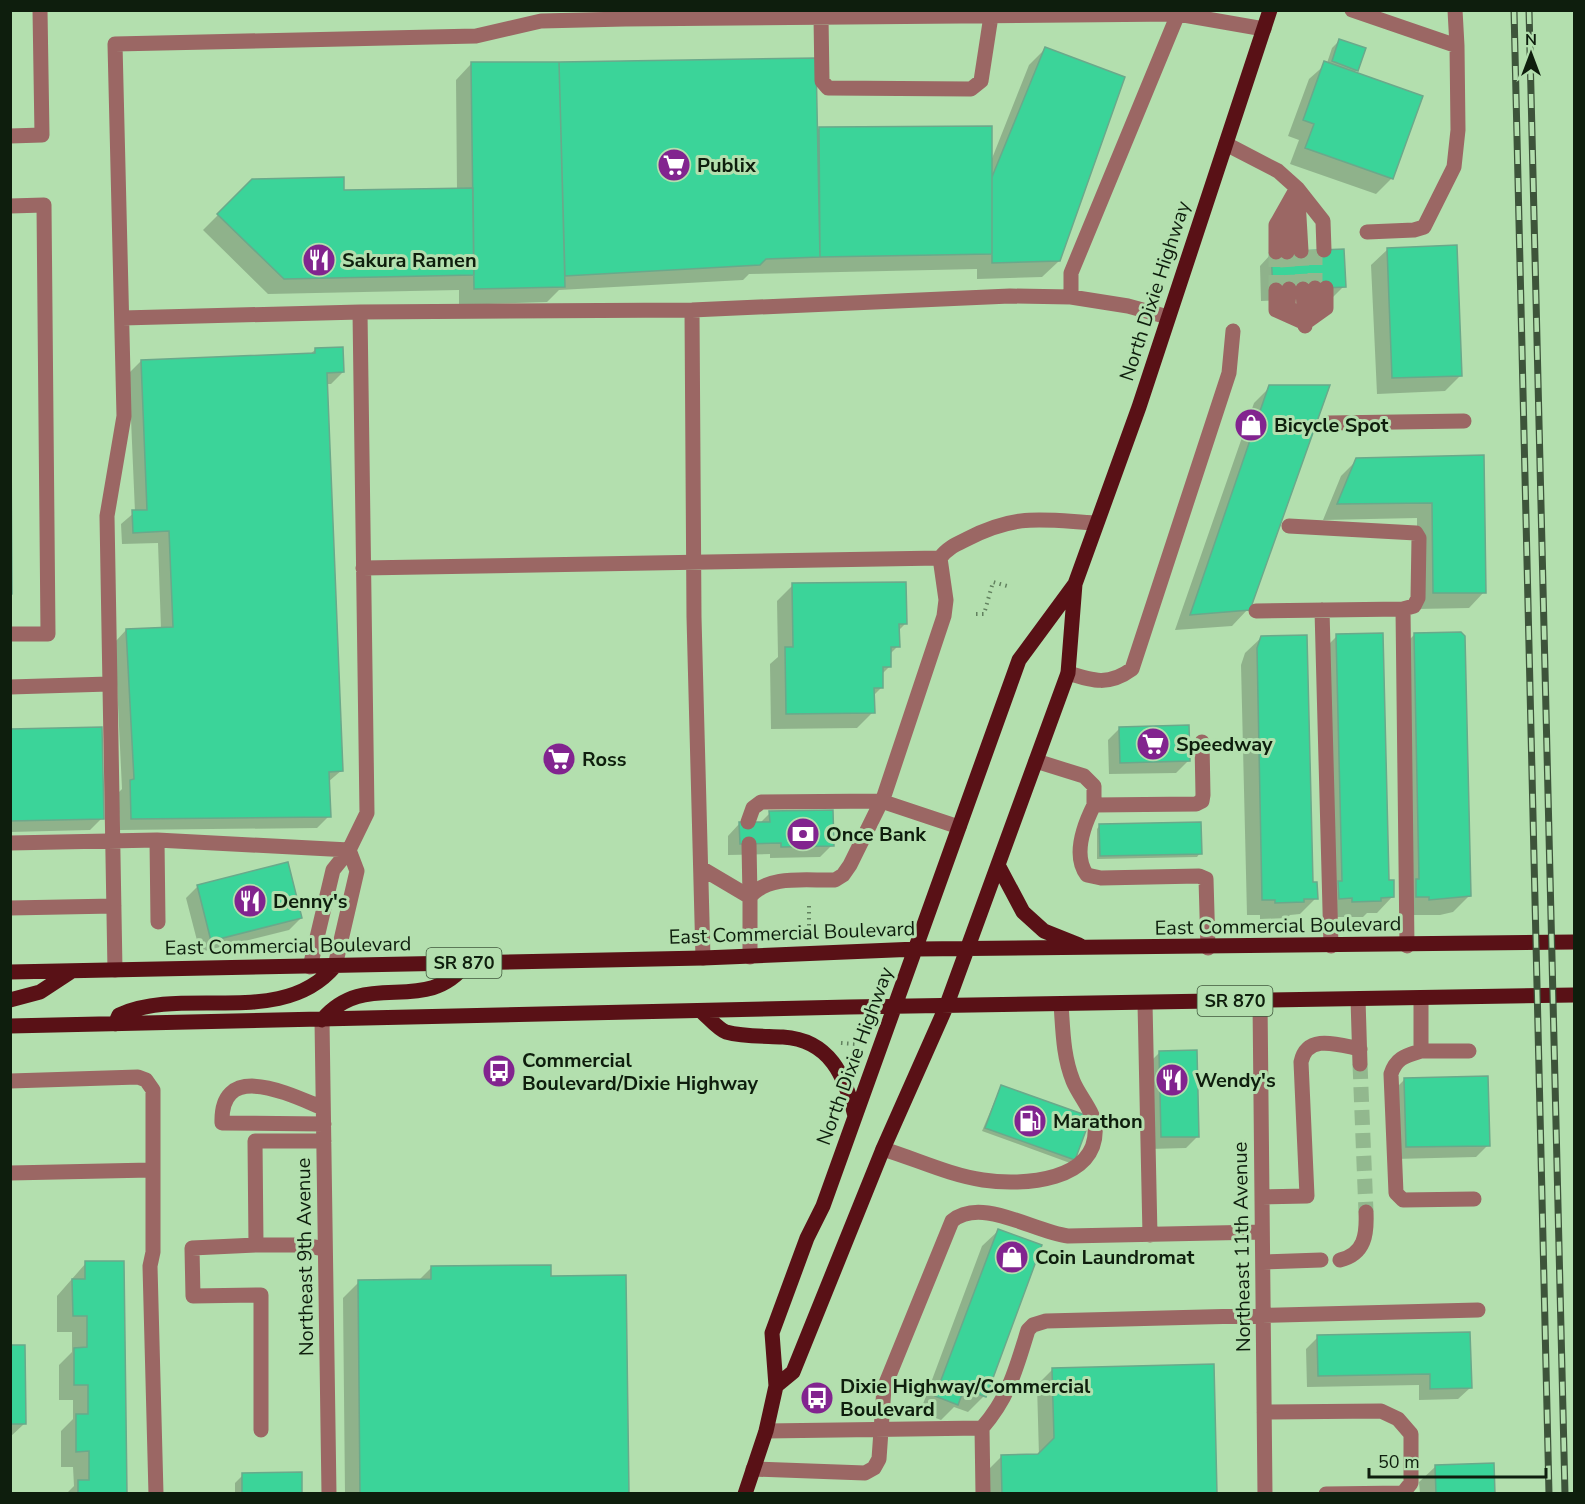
<svg xmlns="http://www.w3.org/2000/svg" width="1585" height="1504" font-family="'Nunito Sans',sans-serif">
  <rect width="100%" height="100%" fill="#b3dfae"/>
  <path fill="#0003" d="M1340,40l17,30 -3,3 38,105 -16,16 -86,-30 9,-24 -11,-4 21,-57 18,-16 5,-15z
    M1045,49l14,212 -17,16 -65,2v-10l-228,5 -6,6 -184,10 -12,12 -88,3v-15l-191,4 -65,-64 50,-50 90,12 114,-3 -1,-109 15,-16 344,-5 2,70 173,-2 1,34 38,-96z
    M1387,250l74,125 -16,16 -68,3 -6,-129z
    M1271,254l73,32 -12,12 -71,3 -1,-35z
    M315,350l28,22 -12,12h-5l16,386 -14,12 1,34 -12,12 -197,2 -2,-37 4,-4 -7,-147 11,-12 35,-1 -3,-86 -36,1 -1,-20 14,-12 -6,-139 12,-12 169,-7z
    M1270,387l-22,222 -16,17 -57,4 79,-227z
    M1483,457l1,135 -15,16 -52,1v-91l-94,2 18,-44 16,-16z
    M793,585l112,39 -7,7v15l-8,8v12l-9,9v13l-8,8v16l-16,16 -86,1 -1,-65 8,-7 -1,-56z
    M1415,634l54,262 -16,16 -13,3h-26l-15,-265z
    M1337,636l55,261 -15,16h-10l-4,4h-27l-15,-265z
    M1262,637l54,261 -16,16 -10,1 -3,3 -27,1v-4h-13l-6,-250 4,-12z
    M1120,728l68,33 -12,12 -67,1 -1,-34z
    M10,730l92,88 -12,12 -80,2z
    M770,813l62,32 -12,12 -50,1v-4l-42,1v-19l11,-12h20z
    M1100,825l100,28 -3,4 -100,2v-30z
    M198,886l103,32 -12,12 -89,22 -14,-54z
    M1159,1053l39,83 -12,12 -37,1 -2,-84z
    M1405,1079l83,66 -12,12 -82,2 -1,-68z
    M1001,1086l72,73 -3,4 -88,-32z
    M998,1231l-14,165 -16,16 -14,-5 -13,13 -21,-8 62,-166z
    M86,1263l40,231h-60l8,-8 -1,-19h-12v-36l12,-12v-19h-14v-35l13,-13v-20h-15v-36z
    M431,1268l118,10 78,216h-282l-2,-196 16,-16 59,-1z
    M1469,1334l1,54 -12,11 -39,1v-15l-112,2 -1,-38 12,-12z
    M10,1346l14,78 -14,13z
    M1053,1369l163,125h-230v-22l16,-16h37l-2,-71z
    M1435,1467l58,27h-73l-1,-12z
    M243,1475l58,19h-66v-11z"/>
  <path fill="#3bd499" stroke="#6aa98b" stroke-width="1.5" d="M1339,39l27,9 -8,23 -26,-10z
    M1045,47l80,30 -65,184 -68,2v-86z
    M816,58l4,199 -54,2 -6,6 -195,11 -6,-214z
    M1324,61l99,35 -30,83 -88,-31 9,-24 -11,-4z
    M471,62h88l6,225 -91,2z
    M992,126v128l-172,3 -1,-130z
    M344,177v13l129,-2 1,87 -190,4 -67,-65 35,-35z
    M1457,245l5,131 -70,2 -5,-130z
    M1344,249l2,38 -73,3 -2,-38z
    M343,347l1,25 -17,1 16,398 -14,1 2,45 -200,2 -1,-39 4,-1 -8,-150 47,-2 -4,-96 -36,2 -1,-23h15l-6,-150 174,-7v-5z
    M1269,385h61l-80,225 -60,5z
    M11,442l1,152 -2,1v-153z
    M1484,455l2,138h-53l-1,-90 -95,1 19,-46z
    M906,582l1,42h-8l1,23h-9v20h-8v21h-9l1,25 -89,1 -1,-67h8l-1,-64z
    M1461,632l4,4 6,260 -42,4v-3h-13v-18h3l-5,-246z
    M1383,633l6,247h5v17l-13,1v3l-29,1v-4l-13,1 -1,-18h4l-6,-247z
    M1307,635l6,247h4l1,17h-14v3l-29,1v-3h-13l-5,-252 4,-12z
    M1189,725l1,36 -70,2 -1,-36z
    M102,727l2,92 -94,2v-92z
    M833,810l1,36 -53,1v-4l-41,1 -1,-22h31l-1,-11z
    M1201,822l1,32 -102,2 -1,-32z
    M288,862l14,56 -91,23 -14,-56z
    M1197,1050l2,87h-38l-2,-86z
    M1488,1076l2,70 -84,1 -2,-69z
    M1001,1085l90,32 -16,43 -90,-32z
    M998,1229l44,16 -56,152 -22,-8 -6,16 -23,-9z
    M85,1261h39l3,233h-49v-14h11v-29l-13,1v-38h12v-29h-14v-37l13,-1v-31h-14l-1,-37h13z
    M551,1265v11l75,-1 3,219h-269l-2,-214 73,-1v-13z
    M1470,1332l2,56 -42,1v-15l-112,2 -1,-41z
    M10,1345h15l1,79h-16z
    M1214,1364l3,130h-215l-1,-39 37,-1 16,-16 -2,-70z
    M1494,1463l1,31h-59l-1,-29z
    M302,1472v22h-60v-21z"/>
  <g fill="none" stroke-linecap="round" stroke-linejoin="round">
    <path stroke="#92b88e" stroke-width="15" stroke-dasharray="15 8" stroke-linecap="butt" d="M1315,250v38
      M1301,251l2,38
      M1276,252v38
      M1287,252l2,37
      M1360,1064l6,148"/>
    <path stroke="#62815f" stroke-width="4" stroke-dasharray="1.5 4.5" stroke-linecap="butt" d="M976,614h8l9,-32 14,4
      M809,906v28
      M841,1043l15,1"/>
    <path stroke="#9b6764" stroke-width="15" d="M1352,10l105,36 -2,-36
      M821,17l1,64 6,7 143,1 10,-8 10,-65
      M10,136l32,-1 -2,-125
      M1226,144l52,27 19,17 26,33 1,29
      M1298,200l3,51
      M10,206l34,-1 4,429h-38
      M1367,232l47,-2 10,-3 30,-60 4,-37 -1,-84
      M1276,252v-27l21,-37
      M1287,252l-1,-23 5,-17
      M1289,289l-1,17 13,13
      M1303,289l2,37
      M1276,290v20l29,13
      M1071,297v-24l107,-259
      M692,310l2,307 9,341
      M122,318l238,-6 332,-2 318,-14 61,1 57,9 40,11
      M1307,320l8,-12v-20
      M1305,323l21,-15v-20
      M1329,423l135,-2
      M363,568l577,-10
      M1403,609l4,337
      M1322,610l9,336
      M1256,611l147,-2 11,-3 4,-8 1,-60 -3,-5 -127,-7
      M1068,673c25,8 41,13 64,-4l97,-296 4,-42
      M10,687l99,-3
      M1036,761l48,15 10,10v19l102,-1 6,-3 1,-6 -1,-53
      M1094,805c-10,20 -22,50 -7,70l14,3 98,-2 7,3 2,69
      M748,822l5,-14 8,-6 120,-1 78,26
      M157,840l1,82
      M10,843l147,-3 192,10
      M749,844l1,53
      M701,868l49,29v60
      M750,897c18,-23 58,-16 85,-17l8,-5 7,-10 34,-69 60,-180 2,-16 -6,-42c7,-10 17,-14 27,-19 50,-26 75,-19 129,-16
      M10,908l104,-2
      M335,966l22,-95 -8,-21
      M310,967l23,-97 16,-20 18,-37 -7,-501
      M115,970l-8,-454 17,-100 -9,-372 361,-8 65,-15 84,-2 553,-5 86,15
      M1421,998v53h48
      M1358,999l2,65
      M1260,1001l5,493
      M1145,1003l5,232
      M322,1020l7,474
      M1421,1051c-16,5 -25,7 -30,23l5,119 7,7 71,-1
      M10,1081l128,-4 8,3 7,10v162l-3,14 6,228
      M323,1108c-32,-13 -103,-49 -101,15l102,1
      M324,1141h-69l1,104h47l22,4
      M883,1149c33,10 66,26 100,31 38,6 117,2 112,-54 -2,-16 -16,-30 -22,-45 -10,-25 -10,-50 -12,-77
      M10,1173l141,-3
      M1262,1197l45,-1 -6,-134c6,-29 38,-17 59,-13
      M256,1245l-64,3 1,48 68,-1v135
      M1340,1260c25,-6 27,-26 26,-48
      M1263,1262l58,-2
      M1264,1412l117,-1 17,8 13,15v49l-8,10 -77,1
      M982,1428c27,-31 34,-59 46,-98l5,-5 13,-4 432,-11
      M766,1431l216,-3 1,66
      M753,1469l112,4 9,-5 5,-9 5,-71 68,-167c29,-25 82,11 116,15l194,-4"/>
    <path stroke="#591116" stroke-width="15" d="M998,865l25,47 21,19 35,14
      M10,972l693,-14 214,-9 657,-7
      M10,1000l30,-8 32,-21
      M701,1011c7,6 17,18 25,21 18,5 39,4 57,5 47,3 62,39 72,79
      M322,1020c45,-53 103,-2 145,-57
      M115,1024l4,-9c67,-30 163,14 216,-49
      M10,1026l839,-19 725,-12
      M776,1386l17,-14 90,-223 63,-142 122,-334 7,-89 64,-177 131,-397
      M745,1494l21,-63 10,-45 -4,-53 35,-95 16,-32 196,-546 56,-76"/>
    <defs>
      <path id="rail" d="M1514,10l35,1484
        M1529,10l36,1484"/>
    </defs>
    <use href="#rail" stroke="#3d543a" stroke-width="7"/>
    <use href="#rail" stroke="#b3dfae" stroke-width="4.5" stroke-dasharray="14" stroke-linecap="butt"/>
  </g>
  <defs>
    <symbol id="supermarket-disc" viewBox="-11 -11 22 22"><circle r="9.5" fill="#82248f" stroke="#b3dfae"/><path d="M-6-5.5h2.5l.6 2H6L4.5 2H-2.5L-4.4-4H-6ZM-1.5 3.2a1.3 1.3 0 1 0 .1 0ZM3 3.2a1.3 1.3 0 1 0 .1 0Z" fill="#fff"/></symbol>
    <symbol id="restaurant-disc" viewBox="-11 -11 22 22"><circle r="9.5" fill="#82248f" stroke="#b3dfae"/><path d="M-5-6h1v4h1v-4h1v4h1v-4h1v5L-1.5 .5V6h-2V.5L-5-1ZM5-6V6H3V1.5H1.5Q1.5-4 5-6Z" fill="#fff"/></symbol>
    <symbol id="shop-disc" viewBox="-11 -11 22 22"><circle r="9.5" fill="#82248f" stroke="#b3dfae"/><path d="M-5-2.5h2.3a2.7 3.5 0 0 1 5.4 0H5L5.5 6h-11ZM-1.5-2.5h3a1.5 2.3 0 0 0-3 0Z" fill="#fff"/></symbol>
    <symbol id="bank-disc" viewBox="-11 -11 22 22"><circle r="9.5" fill="#82248f" stroke="#b3dfae"/><path d="M-6-4H6V4H-6ZM0-2.3a2.3 2.3 0 1 0 0 4.6a2.3 2.3 0 1 0 0-4.6Z" fill="#fff"/></symbol>
    <symbol id="bus-disc" viewBox="-11 -11 22 22"><circle r="9.5" fill="#82248f" stroke="#b3dfae"/><path d="M-5-6H5V4H4V6H2V4H-2V6H-4V4H-5ZM-3.5-4V0h7V-4ZM-3.5 1.2v1.5H-2V1.2ZM2 1.2v1.5H3.5V1.2Z" fill="#fff"/></symbol>
    <symbol id="fuel-disc" viewBox="-11 -11 22 22"><circle r="9.5" fill="#82248f" stroke="#b3dfae"/><path d="M-5.5-6h7V0h2V4h1.3V-2.5L3-4.5l.8-.8L6-3V5H2.5V1h-1V6h-7ZM-4.2-4.7v3.2H.2V-4.7Z" fill="#fff"/></symbol>
  </defs>
  <g fill-rule="evenodd">
    <use href="#supermarket-disc" x="655" y="146" width="38" height="38"/>
    <use href="#restaurant-disc" x="300" y="241" width="38" height="38"/>
    <use href="#shop-disc" x="1232" y="406" width="38" height="38"/>
    <use href="#supermarket-disc" x="1134" y="725" width="38" height="38"/>
    <use href="#supermarket-disc" x="540" y="740" width="38" height="38"/>
    <use href="#bank-disc" x="784" y="815" width="38" height="38"/>
    <use href="#restaurant-disc" x="231" y="882" width="38" height="38"/>
    <use href="#bus-disc" x="480" y="1052" width="38" height="38"/>
    <use href="#restaurant-disc" x="1153" y="1061" width="38" height="38"/>
    <use href="#fuel-disc" x="1011" y="1102" width="38" height="38"/>
    <use href="#shop-disc" x="993" y="1238" width="38" height="38"/>
    <use href="#bus-disc" x="798" y="1379" width="38" height="38"/>
  </g>
  <g text-anchor="middle" dominant-baseline="central" stroke-width="6" stroke-linejoin="round" paint-order="stroke">
    <g fill="#b3dfae" stroke="#40583d" stroke-width="1.5">
      <rect x="426.5" y="948" width="75" height="30" rx="4.5"/>
      <rect x="1197.5" y="986" width="75" height="30" rx="4.5"/>
    </g>
    <g font-size="18" font-weight="bold" fill="#0e1e0d">
      <text x="464" y="963">SR 870</text>
      <text x="1235" y="1001">SR 870</text>
    </g>
    <g font-size="20" font-weight="bold" fill="#0e1e0d" stroke="#b3dfae" text-anchor="start">
      <text x="697" y="165">Publix</text>
      <text x="342" y="260">Sakura Ramen</text>
      <text x="1274" y="425">Bicycle Spot</text>
      <text x="1176" y="744">Speedway</text>
      <text x="582" y="759">Ross</text>
      <text x="826" y="834">Once Bank</text>
      <text x="273" y="901">Denny's</text>
      <text x="522" y="1060">Commercial<tspan x="522" dy="23">Boulevard/Dixie Highway</tspan></text>
      <text x="1195" y="1080">Wendy's</text>
      <text x="1053" y="1121">Marathon</text>
      <text x="1035" y="1257">Coin Laundromat</text>
      <text x="840" y="1386">Dixie Highway/Commercial<tspan x="840" dy="23">Boulevard</tspan></text>
    </g>
    <g font-size="20" fill="#0e1e0d" stroke="#b3dfae">
      <text transform="translate(1155 291) rotate(-72)">North Dixie Highway</text>
      <text transform="translate(1278 926) rotate(-1)">East Commercial Boulevard</text>
      <text transform="translate(792 933) rotate(-2)">East Commercial Boulevard</text>
      <text transform="translate(288 946) rotate(-1)">East Commercial Boulevard</text>
      <text transform="translate(855 1056) rotate(-70)">North Dixie Highway</text>
      <text transform="translate(1242 1247) rotate(-91)">Northeast 11th Avenue</text>
      <text transform="translate(305 1257) rotate(-91)">Northeast 9th Avenue</text>
    </g>
  </g>
  <rect width="1585" height="1504" fill="none" stroke="#0e1e0d" stroke-width="24"/>
  <g transform="translate(1531 54)" stroke="#b3dfae" stroke-width="4.5" paint-order="stroke">
  <path d="M0-4.5L10 22L0 15L-10 22Z" fill="#0e1e0d"/>
  <text y="-9" font-size="16" font-weight="bold" text-anchor="middle" fill="#0e1e0d">N</text>
  </g>
  <path d="M1369 1468v9h177v-9" fill="none" stroke="#0e1e0d" stroke-width="3"/>
  <text x="1378" y="1468" font-size="18" fill="#0e1e0d" stroke="#b3dfae" stroke-width="4.5" paint-order="stroke">50 m</text>
</svg>
